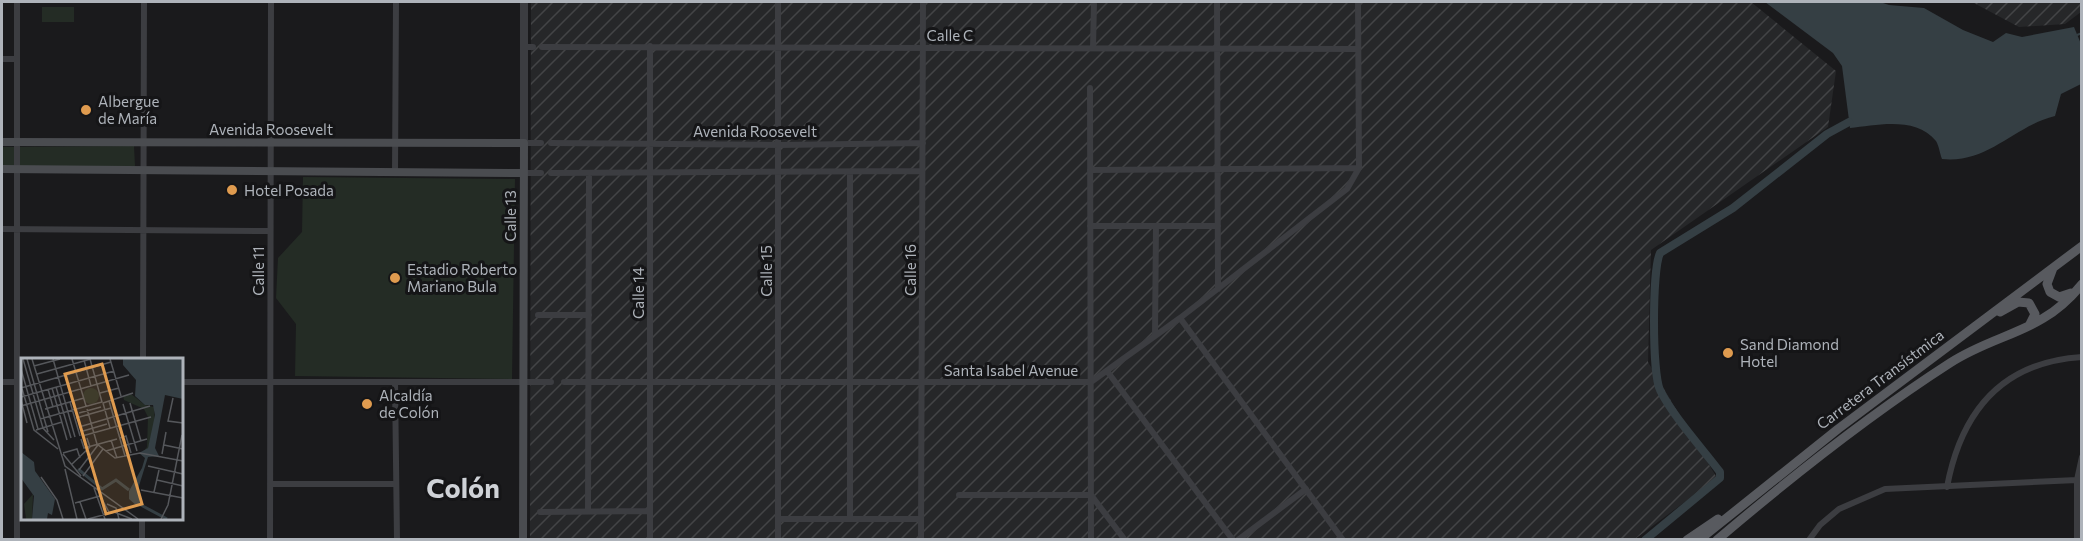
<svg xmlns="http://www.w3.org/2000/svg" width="2083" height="541" font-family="Commissioner,sans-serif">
  <defs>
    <pattern id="industrial-furrows" width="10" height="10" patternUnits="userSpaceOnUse" patternTransform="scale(1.5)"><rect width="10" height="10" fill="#262729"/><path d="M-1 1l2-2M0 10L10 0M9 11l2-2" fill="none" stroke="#434446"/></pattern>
  </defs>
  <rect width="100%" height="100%" fill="#1a1a1c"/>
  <path fill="url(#industrial-furrows)" d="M531,2h1220l85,69 -8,56 -177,123 -3,112 69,116 -82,61 -1105,1z
    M1972,2h109v10l-16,12 -46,3z"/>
  <path fill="#242c25" d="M42,7h32v15h-32z
    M134,146l1,20h-133v-19z
    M303,177l212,2 -3,200 -217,-3 1,-52 -20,-26 2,-40 24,-26z"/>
  <path fill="#353f44" d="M1765,2h115l9,3 35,3 39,22 30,12 13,-9 16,4 52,-10 7,17v40l-20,10 -6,22c-41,10 -67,48 -113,43 -2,-5 -3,-13 -6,-18 -20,-25 -59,-16 -86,-13l-8,-62 -9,-13z"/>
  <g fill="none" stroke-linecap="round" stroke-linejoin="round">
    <path stroke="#353f44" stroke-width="2" d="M2077,35l5,-2"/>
    <path stroke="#353f44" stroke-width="8" d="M1645,540l75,-62v-6c-18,-24 -48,-57 -60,-82 -8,-18 -8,-120 0,-137l73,-45 94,-74 22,-12"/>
    <path stroke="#3c3d41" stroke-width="6" d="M1217,2l1,287
      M524,47h9
      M542,47l816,2
      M1093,48l1,-46
      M2,59h15
      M1090,88l1,452
      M524,143h17
      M551,143l228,2 144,-2
      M1090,170l269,-2
      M395,172l1,-170
      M850,172v347
      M524,173h17
      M551,173l371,-2
      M1090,226h128
      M2,229l268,2
      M538,315h51
      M1180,318l163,222
      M1155,336l1,-110
      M143,360l1,-358
      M1107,371l126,169
      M2,382h20
      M182,382h369
      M395,382l2,158
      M564,382h527l89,-64 167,-129 12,-21 -1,-166
      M270,484h126
      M1947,487c14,-74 54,-125 135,-130
      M959,495h132l34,45
      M588,511l1,-337
      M540,512l110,-1
      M778,519h143
      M17,540v-538
      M142,540v-22
      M270,540l1,-538
      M650,540v-494
      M778,540v-538
      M921,540l2,-538
      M1238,540l68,-51
      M1809,540l11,-15 19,-16 46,-20 192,-9
      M2077,540v-60l5,-23"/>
    <path stroke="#3c3d41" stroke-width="8" d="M524,143v-141"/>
    <path stroke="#4a4c50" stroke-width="8" d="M2,142l522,1 -1,397
      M2,169l522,4"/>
    <path stroke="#585a5f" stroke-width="9" d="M2053,268l-6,16 3,8 9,5 12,-4
      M2000,312l18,-10 11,1 6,11 -6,12
      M1687,540l31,-21
      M1699,540l139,-111 244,-183
      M1717,540c74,-63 152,-125 233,-177 48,-31 92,-29 132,-79"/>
  </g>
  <g fill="#df9b4f" stroke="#151517" stroke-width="2">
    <circle cx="86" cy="110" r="6"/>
    <circle cx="232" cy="190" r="6"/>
    <circle cx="395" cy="278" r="6"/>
    <circle cx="1728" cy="353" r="6"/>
    <circle cx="367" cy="404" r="6"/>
  </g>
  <g text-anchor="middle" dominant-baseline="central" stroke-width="6" stroke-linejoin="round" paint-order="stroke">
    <g font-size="15" fill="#aeb3ba" stroke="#151517">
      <text x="950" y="35">Calle C</text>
      <text x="271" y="129">Avenida Roosevelt</text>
      <text x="755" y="131">Avenida Roosevelt</text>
      <text transform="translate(510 216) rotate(-90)">Calle 13</text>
      <text transform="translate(910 270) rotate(-90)">Calle 16</text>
      <text transform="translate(258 271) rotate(-90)">Calle 11</text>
      <text transform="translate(766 271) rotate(-90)">Calle 15</text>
      <text transform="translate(638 293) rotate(-90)">Calle 14</text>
      <text x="1011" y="370">Santa Isabel Avenue</text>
      <text transform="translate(1880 379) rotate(-37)">Carretera Transístmica</text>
    </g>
    <g font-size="15" fill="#aeb3ba" stroke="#151517" text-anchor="start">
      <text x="98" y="101">Albergue<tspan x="98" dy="17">de María</tspan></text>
      <text x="244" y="190">Hotel Posada</text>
      <text x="407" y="269">Estadio Roberto<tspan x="407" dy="17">Mariano Bula</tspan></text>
      <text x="1740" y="344">Sand Diamond<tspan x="1740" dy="17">Hotel</tspan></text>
      <text x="379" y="395">Alcaldía<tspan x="379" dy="17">de Colón</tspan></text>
    </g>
    <g font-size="27" font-weight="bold" fill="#cfd2d7" stroke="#151517">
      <text x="463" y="487">Colón</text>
    </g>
  </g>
  <g transform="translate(21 358)">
    <rect width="162" height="162" fill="#1a1a1c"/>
    <path d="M62 38a8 8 0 1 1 16 0a8 8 0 1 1-16 0ZM110,36l14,11 9,2 1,17 -7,24 -5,4 4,-5 1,-30 -4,-8 -20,-9 -1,-4z" fill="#242c25"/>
    <path d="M12,136l-1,25h-6l-2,-15z" fill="#242c25"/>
    <path d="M102,1h60v40l-18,-4 -10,53 4,8 -11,1 -10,32 2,15 -3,2 -8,-7v-8l13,-23 3,-10 -6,-5 9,-5 7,-33 -2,-10h-8l-10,-9 1,-16 -13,-15zM0,94l13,10 1,9 20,28 -3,16 -4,-2 -1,6h-15l2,-23 -13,-18z" fill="#353f44"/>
    <path fill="none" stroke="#353f44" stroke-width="3" d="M57,111l24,20 14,-9 13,10M118,146l28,15"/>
    <path fill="none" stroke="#55575b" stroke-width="1.5" d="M2,1l20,69 11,12M6,1l21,73M11,1l33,107 73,53M32,1l22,78M51,1l14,47M89,1l11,37M63,2l7,26M13,8l26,-7M0,11l17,60M16,16l54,-15M0,27l13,45 24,19M35,29l15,51M0,30l90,-26M31,30l15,52M27,31l5,18M79,35l19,-5M0,39l93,-26M152,40l-5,23 15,2M0,42l6,23M88,43l16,55M49,44l10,34M82,45l30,-10M82,45l7,25M109,45l11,38M102,46l14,47M0,48l108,-31M24,51l39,-11M66,51l10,35 18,14 25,-5 43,8M58,55l22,-6M55,60l35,-10M19,61l62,-17 -12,-43M58,69l71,-21M15,72l26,-8M62,73l24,-7M61,78l69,-19M99,80l6,-2 5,17M60,81l3,9 33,-9M90,82l6,18M143,87l19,4M85,93l41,-12M42,95l14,-4 3,9M42,96l18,22M141,96l4,-22M51,106l18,-17 -3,-9M127,108l35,8M44,111l12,50M58,112l19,-25M62,118l20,-27M20,119l16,23 6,19M136,122l26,6M73,130l11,31M120,132l42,8M133,134l5,-22M59,144l6,17M54,145l25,-7 9,16M86,146l9,4 3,11M67,161l26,-7 18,7M140,161l7,-14 14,-70"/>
    <path fill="#df9b4f" fill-opacity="0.15" stroke="#df9b4f" stroke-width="3" d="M81,6l40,140 -36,10 -41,-140z"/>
    <rect width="162" height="162" fill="none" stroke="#aeb3ba" stroke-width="3"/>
  </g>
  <rect width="2083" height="541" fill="none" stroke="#aeb3ba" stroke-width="6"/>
</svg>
